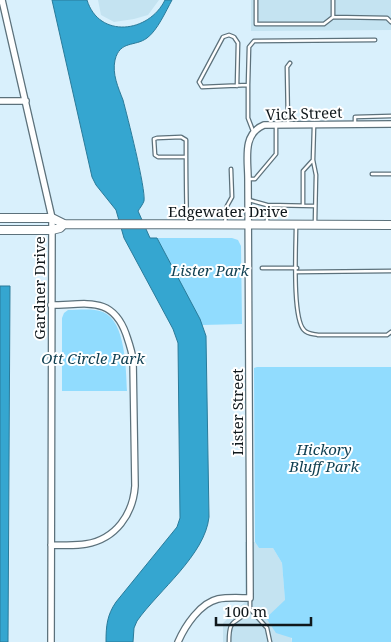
<svg xmlns="http://www.w3.org/2000/svg" width="391" height="642" font-family="'Noto Serif',serif">
  <rect width="100%" height="100%" fill="#d9f0fc"/>
  <path fill="#c4e3f1" d="M98,0h61l-11,15 -14,4 -20,3 -13,-7z
    M251,0h140v30l-140,1z
    M245,542h10l4,6h14l9,15 3,37 7,42h-69v-19l22,-21z"/>
  <path fill="#91dcfe" d="M157,238h75l6,2 3,6 1,78 -40,1z
    M68,310c11,0 25,-2 35,2 23,9 23,59 24,79h-65v-73l2,-5z
    M257,367h134v275h-99v-4l-16,-5 -10,-15 19,-18 -3,-37 -9,-15h-14l-4,-6 -1,-174z"/>
  <path fill="#35a6d0" stroke="#2a7b9a" d="M52,0h35c12,39 62,33 78,0h7c-6,11 -15,31 -25,38 -12,9 -27,2 -32,22 -3,14 3,27 8,40 4,15 23,89 21,101 -1,3 -4,7 -6,10l12,27h7l43,81 6,17 3,181c-4,38 -50,73 -72,104l-3,7 -1,14h-27c0,-16 1,-27 10,-40l61,-75 3,-9 -2,-175 -5,-14 -49,-91 -8,-28 -20,-25 -4,-8z
    M0,286h10l-2,356h-8z"/>
  <g fill="none" stroke-linecap="round" stroke-linejoin="round">
    <defs>
      <path id="lane" d="M256,0v24h68l9,-7 54,1 4,4
        M333,0v17
        M248,85l1,-38 5,-6 121,-1
        M237,86l1,-43 -4,-6 -5,-2 -6,2 -24,45 3,5 46,-2v33l5,13
        M288,123l-1,-56 3,-4
        M355,124v-7l36,-1
        M314,126l-1,34 3,15 -1,48
        M186,157h-28l-3,-2 -1,-16 3,-1 24,-1 5,3c0,28 0,55 1,83
        M372,174h19
        M250,179h5l21,-25v-28
        M249,200l18,5
        M303,205v-34l10,-11
        M225,223l2,-17 5,-9 -1,-28
        M267,223v-18l48,1
        M296,226c0,20 -4,92 8,104 3,4 10,4 14,5h69l4,-3
        M262,268h35
        M297,272l94,-1
        M250,598v11l17,19 3,14
        M229,642c0,-27 7,-16 21,-33"/>
      <path id="street" d="M2,0l50,218 -1,424
        M0,101h26
        M51,545c12,0 24,1 35,-1 30,-5 47,-30 49,-58l-2,-126c-1,-9 -4,-17 -7,-26 -14,-39 -40,-29 -75,-29
        M178,642c7,-16 22,-39 40,-43 10,-2 22,-1 32,-1l-2,-419c0,-20 -6,-45 16,-54l127,-1"/>
      <path id="secondary" d="M0,218h52l12,6 327,1
        M0,230h52l8,-2 4,-4"/>
    </defs>
    <use href="#lane" stroke="#5c717b" stroke-width="5"/>
    <use href="#street" stroke="#5c717b" stroke-width="8"/>
    <use href="#secondary" stroke="#5c717b" stroke-width="10"/>
    <use href="#lane" stroke="#fff" stroke-width="2.5"/>
    <use href="#street" stroke="#fff" stroke-width="5.5"/>
    <use href="#secondary" stroke="#fff" stroke-width="8"/>
  </g>
  <g text-anchor="middle" dominant-baseline="central" stroke-width="4" stroke-linejoin="round" paint-order="stroke">
    <g font-size="15" fill="#10181c" stroke="#fff">
      <text transform="translate(304 113) rotate(-2)">Vick Street</text>
      <text x="228" y="211">Edgewater Drive</text>
      <text transform="translate(39 288) rotate(-90)">Gardner Drive</text>
      <text transform="translate(237 412) rotate(-90)">Lister Street</text>
    </g>
    <g font-size="15" font-style="italic" fill="#0e3e50" stroke="#fff">
      <text x="210" y="270">Lister Park</text>
      <text x="93" y="358">Ott Circle Park</text>
      <text x="324" y="449">Hickory<tspan x="324" dy="17">Bluff Park</tspan></text>
    </g>
  </g>
  <path d="M216 617v8h95v-8" fill="none" stroke="#10181c" stroke-width="2.5"/>
  <text x="224" y="617" font-size="15" fill="#10181c" stroke="#ffffff" stroke-width="4" paint-order="stroke">100 m</text>
</svg>
